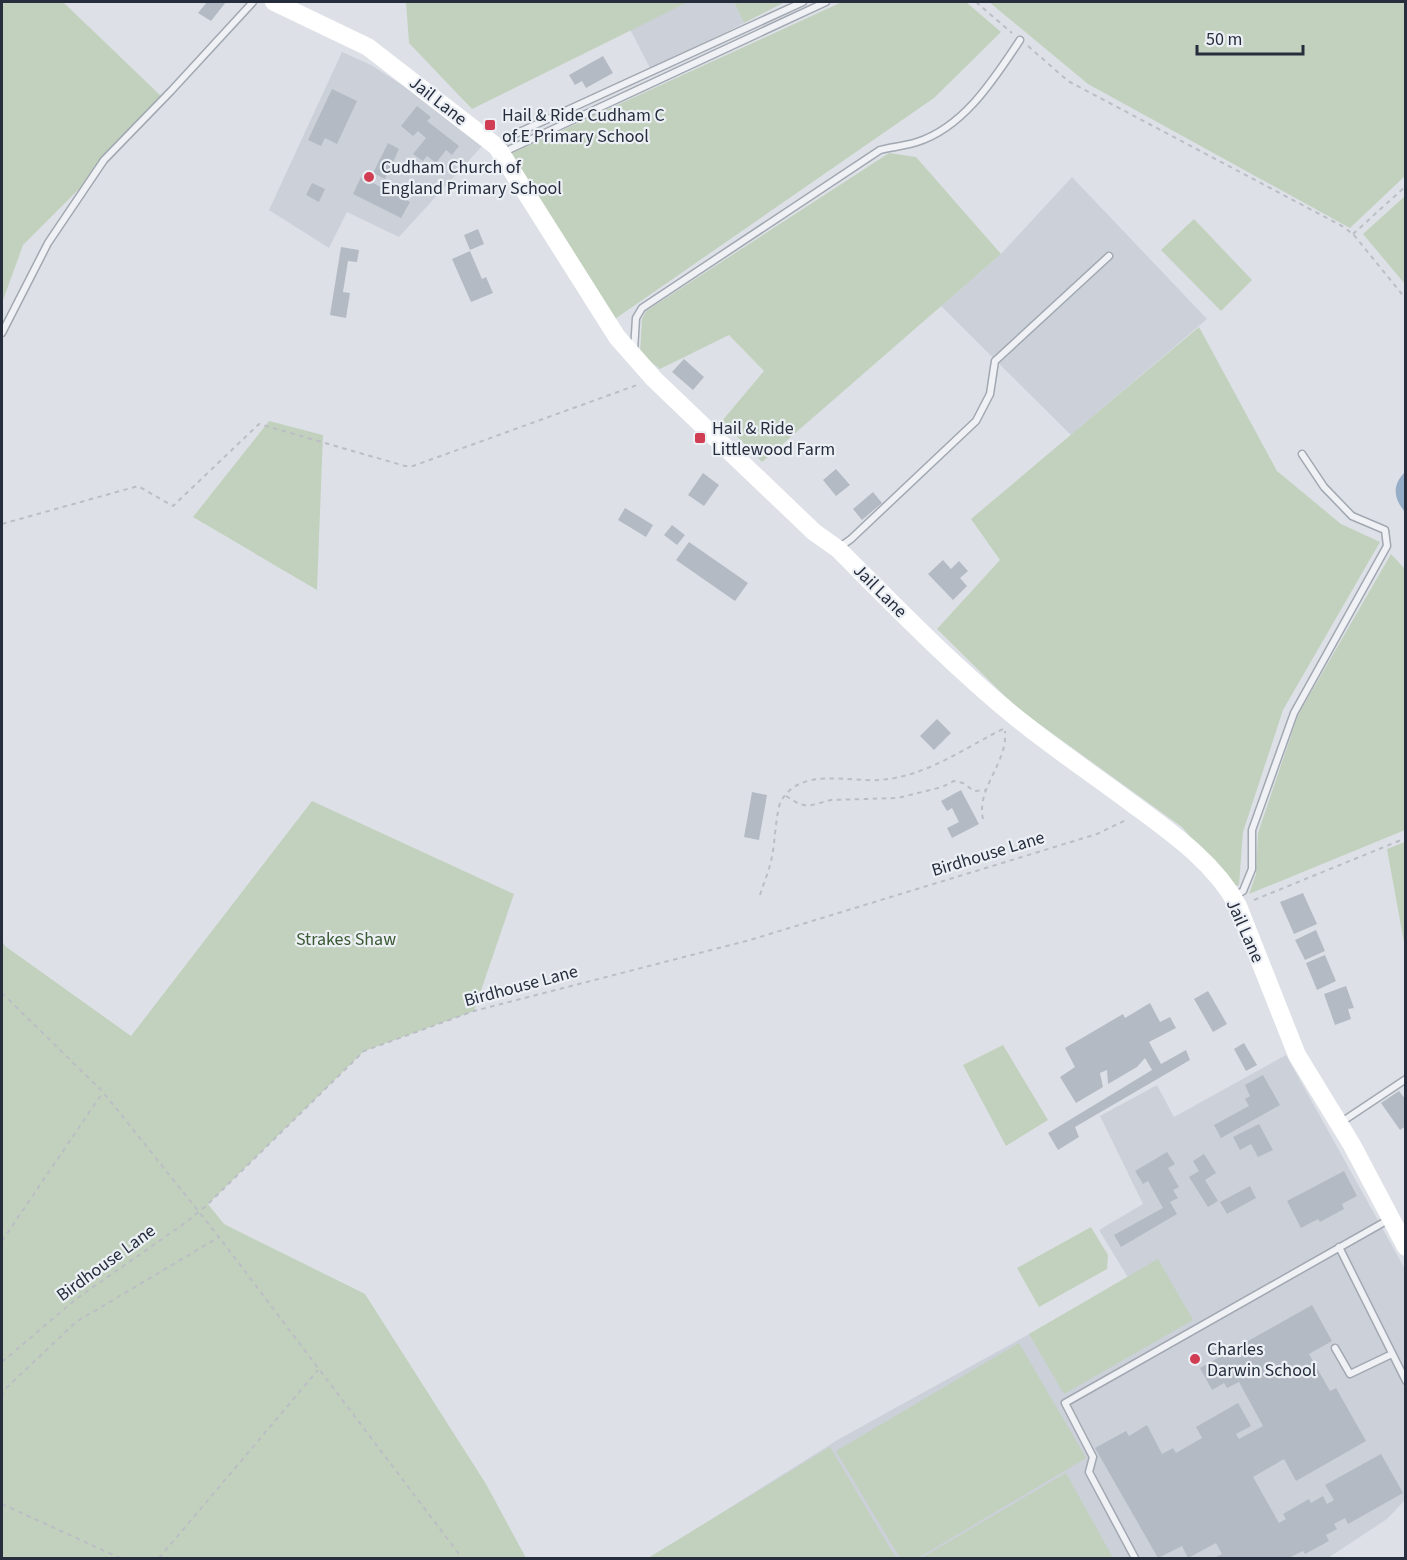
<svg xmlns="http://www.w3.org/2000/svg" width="1407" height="1560" font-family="'Source Sans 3',sans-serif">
  <rect width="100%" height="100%" fill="#dde1e7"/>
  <path fill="#cbd0d9" d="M688,2h46l10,21 -93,47 -21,-41z
    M342,52l29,13 42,27 70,53 -84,92 -52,-25 -18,36 -60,-38z
    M1072,177l135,142 -136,116 -130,-129 60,-52z
    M1286,1055l119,214v231l-18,19 -59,39h-678l189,-119 290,-160 -30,-49 44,-26 -43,-88 57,-31 17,32z"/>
  <path fill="#c2d1bd" d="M2,2h61l98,94 -40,51 -98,98 -21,58z
    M406,2h282l-216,107 -63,-66z
    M734,2h51l-41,21z
    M842,2h124l35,30 -67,66 -322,223 -104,-166z
    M989,2h416v174l-55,52 -262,-144z
    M889,153l27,4 85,97 -239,208 -40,-41 42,-50 -35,-36 -69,34 -20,-16 2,-34 4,-8z
    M1405,196v88l-42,-50z
    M1194,219l58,61 -31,31 -60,-61z
    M1199,327l78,144 64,53 39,18 -97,168 -40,122 -4,53 -6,2 -51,-60 -165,-119 -80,-79 63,-69 -29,-41z
    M269,421l54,14 -6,155 -124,-73z
    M1391,554l14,15v261l-156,64 7,-20 2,-41 40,-118z
    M312,801l202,93 -40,117 -110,40 -156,153 16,20 141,70 121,190 40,74h-524v-617l3,5 126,90z
    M1405,842v106l-18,-99z
    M1003,1045l45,75 -42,26 -43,-81z
    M1091,1227l17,28 -1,14 -68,38 -22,-39z
    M1158,1259l35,61 -129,74 -35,-60z
    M1019,1343l67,115 -168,100h-18l-64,-107z
    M830,1447l66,111h-248z
    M1066,1473l47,85h-192z"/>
  <path fill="#96aec8" d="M1405,472v40c-12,-14 -13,-27 0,-40z"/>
  <path fill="#b4bac4" d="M207,2h19l-15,19 -13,-8z
    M603,56l10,17 -27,15 -4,-7 -7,4 -6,-10z
    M332,89l25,12 -20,43 -12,-6 -4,8 -13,-6z
    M417,106l14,11 -4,4 32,25 -7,9 -6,-5 -10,13 -9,-7 -4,5 -10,-7 13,-16 -8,-7 -5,5 -12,-10z
    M388,143l11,6 -14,30 -12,-6z
    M361,177l49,25 -9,16 -48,-24z
    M312,183l13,6 -6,13 -13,-7z
    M478,229l6,15 -14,6 -6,-15z
    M341,247l18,3 -2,12 -9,-1 -5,31 7,1 -4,25 -16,-3z
    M470,251l12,28 4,-2 7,16 -22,9 -19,-43z
    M684,359l20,18 -11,13 -21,-18z
    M836,469l14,16 -14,11 -13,-16z
    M703,473l16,12 -15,21 -16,-11z
    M873,492l9,11 -20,17 -9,-11z
    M625,508l28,17 -7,12 -28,-17z
    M672,525l13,10 -8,10 -13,-10z
    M689,542l59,41 -13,18 -59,-41z
    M943,560l8,9 8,-8 9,10 -8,7 7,8 -14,14 -25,-26z
    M937,719l14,14 -17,17 -14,-14z
    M961,790l18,34 -27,14 -5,-10 12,-6 -7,-14 -5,3 -6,-10z
    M752,792l15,3 -8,45 -15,-3z
    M1303,893l14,31 -23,10 -14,-32z
    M1316,930l9,21 -20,9 -10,-20z
    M1325,955l11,26 -19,9 -11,-27z
    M1346,986l8,22 -6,1 3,10 -16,6 -11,-31z
    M1208,991l19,33 -14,8 -19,-33z
    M1150,1003l10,19 10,-5 6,11 -27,14 12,22 25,-14 4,10 -115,67 4,10 -21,13 -10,-17 104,-63 -7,-12 -8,9 -29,17 -1,-14 -7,3 3,14 -27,16 -16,-26 15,-10 -10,-19 58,-34 2,4z
    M1244,1043l13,22 -11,6 -12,-22z
    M1263,1075l17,30 -59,33 -7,-13 35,-19 -4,-7 5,-3 -5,-11z
    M1399,1091l7,9v26l-6,4 -19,-27z
    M1259,1124l14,26 -15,7 -7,-13 -11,6 -7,-13z
    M1167,1152l8,12 -7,4 11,19 -6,3 5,8 -8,4 7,12 -56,33 -7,-12 49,-27 -15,-27 -5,3 -8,-13z
    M1204,1154l12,19 -11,7 13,21 -10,6 -19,-30 10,-6 -6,-10z
    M1344,1171l13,25 -15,8 2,5 -24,13 -2,-3 -17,9 -14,-27z
    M1250,1186l6,12 -29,16 -7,-12z
    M1312,1305l20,36 -23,13 21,37 6,-3 30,53 -70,40 -12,-22 -31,18 26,46 7,-4 -3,-5 26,-15 2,4 12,-7 4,8 7,-4 -9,-15 56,-31 22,39 -55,31 -3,-6 -11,6 3,5 -11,6 3,6 -24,13 -2,-3 -14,7h-75l8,-4 -6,-11 -28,15 -6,-12 -24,12 -63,-110 31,-17 3,5 18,-11 15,29 11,-6 3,5 26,-15 -6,-11 42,-24 13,23 -15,8 3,5 24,-13 -24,-44 -12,6 -3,-5 -12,7 -12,-22z"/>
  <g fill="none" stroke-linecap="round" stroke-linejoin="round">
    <defs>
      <path id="lane" d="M497,146l16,-11 290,-133
        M504,152l322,-150
        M2,333l46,-90 56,-83 67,-69 82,-89
        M634,350l2,-32 6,-10 238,-158c12,-3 25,-4 37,-8 47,-15 77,-63 103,-102
        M840,547l11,-8 125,-118 14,-27 5,-33 114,-105
        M1233,897l10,-6 9,-22v-39l42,-117 93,-167 -2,-16 -33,-14 -28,-29 -22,-33
        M1340,1123l66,-44
        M1339,1247l67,134
        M1335,1348l15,26 42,-20
        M1135,1558l-46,-86 4,-15 -28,-54 323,-183"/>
    </defs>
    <use href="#lane" stroke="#a2a8b1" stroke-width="9"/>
    <path stroke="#bbbec5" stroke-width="2" stroke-dasharray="4.5 4.5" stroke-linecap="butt" d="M976,2l36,31
      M1028,46l40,35 274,145 11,8 53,65
      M1353,234l53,-48
      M2,524l136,-38 35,20 86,-82 146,42h8l224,-81
      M786,796l13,8 9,2 23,-6 67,-2 44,-11 12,-6 9,2 11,8 12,-1
      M983,819c-7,-31 25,-56 22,-88
      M760,895c4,-13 10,-26 12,-39 3,-13 4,-45 9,-55 20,-34 65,-19 98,-21 47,-3 85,-32 126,-52
      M1254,900l152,-62
      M2,993l101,99 116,145 243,321
      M2,1241l101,-149
      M2,1362l74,-63 109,-76 21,-17 158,-155 110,-40 276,-71 347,-106 31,-15
      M2,1396l1,-5 73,-69 143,-85
      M2,1504l118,54
      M159,1558l159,-188"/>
    <use href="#lane" stroke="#eff1f5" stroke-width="6"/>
    <path stroke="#fff" stroke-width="18" d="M274,2l94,45 129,100 120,190 37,42 160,153 24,17c57,57 113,115 175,166 39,32 81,60 121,90 38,28 81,58 104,101l59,149 55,90 54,102"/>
  </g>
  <g fill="#d13d52" stroke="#ecf0f5" stroke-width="2">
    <rect x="484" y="119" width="12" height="12" rx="3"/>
    <circle cx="369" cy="177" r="6"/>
    <rect x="694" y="432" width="12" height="12" rx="3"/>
    <circle cx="1195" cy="1359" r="6"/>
  </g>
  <g text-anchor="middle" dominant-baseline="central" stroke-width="4.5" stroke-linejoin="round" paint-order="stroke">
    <g font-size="18" fill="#262e3e" stroke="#ecf0f5">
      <text transform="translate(438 101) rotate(38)">Jail Lane</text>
      <text transform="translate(880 591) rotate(45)">Jail Lane</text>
      <text transform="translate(988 854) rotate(-17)">Birdhouse Lane</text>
      <text transform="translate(1245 931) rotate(66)">Jail Lane</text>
      <text transform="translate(521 986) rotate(-15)">Birdhouse Lane</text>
      <text transform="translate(106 1263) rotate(-36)">Birdhouse Lane</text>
    </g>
    <g font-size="18" fill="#262e3e" stroke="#ecf0f5" text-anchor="start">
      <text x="502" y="115">Hail &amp; Ride Cudham C<tspan x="502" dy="21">of E Primary School</tspan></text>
      <text x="381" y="167">Cudham Church of<tspan x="381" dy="21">England Primary School</tspan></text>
      <text x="712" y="428">Hail &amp; Ride<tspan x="712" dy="21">Littlewood Farm</tspan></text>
      <text x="1207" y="1349">Charles<tspan x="1207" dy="21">Darwin School</tspan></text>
    </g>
    <g font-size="18" fill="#3a5a33" stroke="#ecf0f5">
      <text x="346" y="939">Strakes Shaw</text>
    </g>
  </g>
  <rect width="1407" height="1560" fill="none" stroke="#262e3e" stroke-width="6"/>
  <path d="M1197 45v9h106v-9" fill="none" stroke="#262e3e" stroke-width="3"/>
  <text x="1206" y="45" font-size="18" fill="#262e3e" stroke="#ecf0f5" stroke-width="4.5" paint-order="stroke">50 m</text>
</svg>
